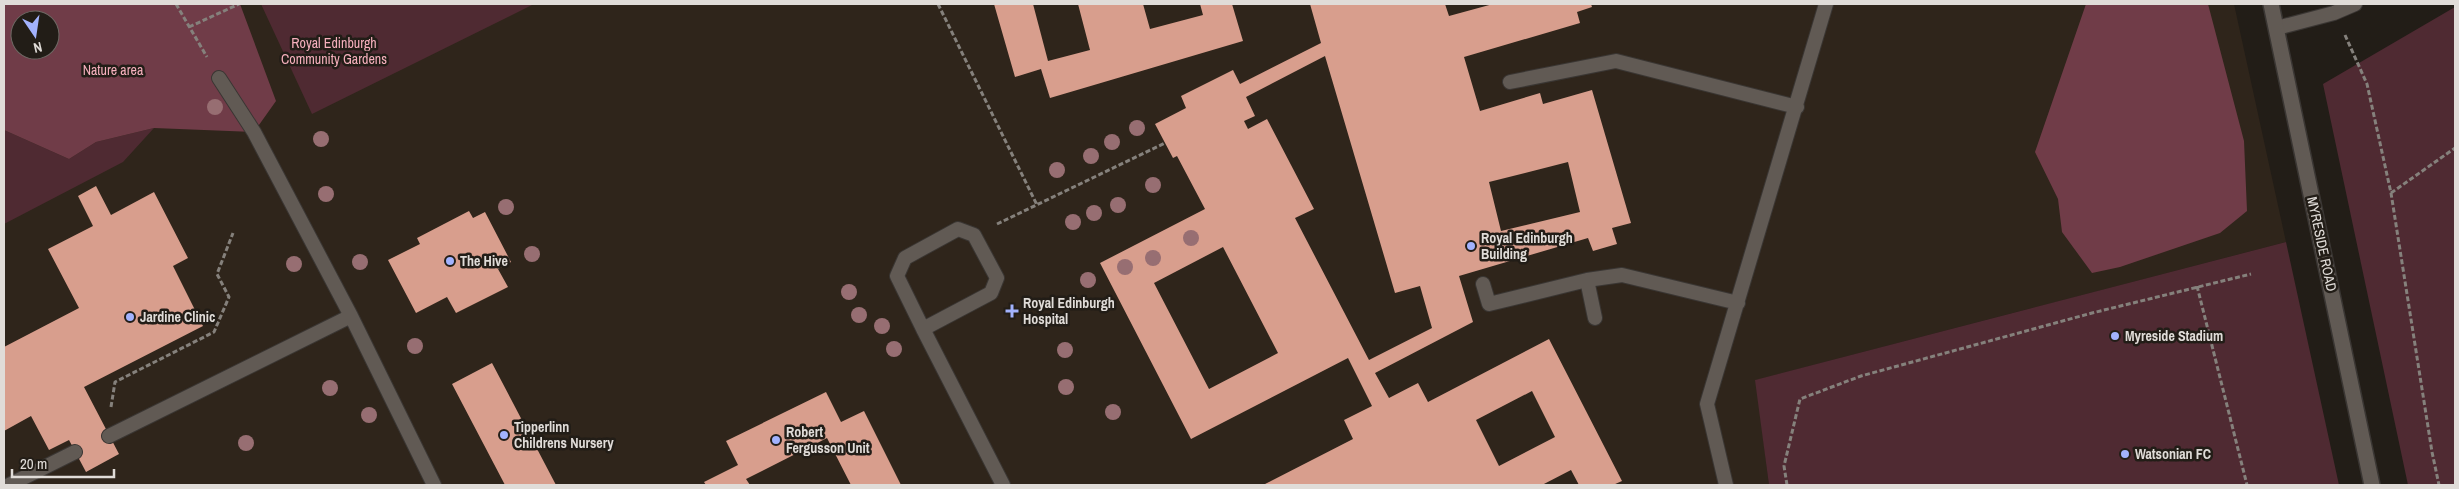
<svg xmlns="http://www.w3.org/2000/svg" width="2459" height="489" font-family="'Archivo Narrow',sans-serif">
  <rect width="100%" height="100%" fill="#221d17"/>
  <path fill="#2f251b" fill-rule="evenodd" d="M4,4h2230l52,238 -530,138 13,105h-1765zM20,20h30v30h-30z"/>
  <path fill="#4f2a32" d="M261,4h273l-222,110z
    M2455,7v478h-47l-85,-401z
    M154,128l-31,34 -119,62v-94l65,29 27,-17z
    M2286,242l53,243h-570l-14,-105z"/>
  <path fill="#703c48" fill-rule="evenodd" d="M4,4h236l36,97 -22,31 -100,-4 -58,14 -27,17 -65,-29zM20,20h30v30h-30z
    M2086,4h122l36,137 3,70 -27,22 -100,34 -28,6 -30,-41 -4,-33 -23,-47z"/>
  <path fill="#d89e8d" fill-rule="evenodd" d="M994,4h39l15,57 42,-11 -12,-46h65l7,25 53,-14 -3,-11h32l11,37 -193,57 -9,-29 -26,8z
    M1310,4h135l4,12 44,-12h98l1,3 -15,5 3,11 -116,34 16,54 60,-18 3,11 49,-14 39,133 -19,5 5,16 -24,7 -5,-13 -129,38 14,46 -98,51 14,25 29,-15 10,19 121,-63 73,142 -9,4h-34l-8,-15 -29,15h-279l90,-46 -9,-19 28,-14 -24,-48 -157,81 -91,-176 105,-54 -28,-53 -4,2 -18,-34 31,-16 -5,-12 52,-26 7,14 81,-41zM1325,56l70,237 25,-7 12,42 -63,32 -74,-142 19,-9 -47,-90 -19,10 -4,-8 11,-5 -9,-19zM1568,162l12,50 -79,19 -12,-49zM1223,247l55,106 -69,36 -55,-106zM1532,391l23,46 -56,29 -23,-46z
    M96,186l15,29 43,-23 34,66 -15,8 30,60 -119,61 35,67 -33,18 -17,-32 -20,10 -18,-34 -27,15v-84l75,-39 -31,-59 45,-23 -15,-30z
    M469,211l4,7 12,-6 26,50 -13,7 10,18 -52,26 -9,-16 -31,16 -28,-53 32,-16 -3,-6z
    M492,363l64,122h-51l-53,-101z
    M826,392l15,30 23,-11 37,74h-50l-24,-47 -81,41 4,6h-44l-2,-3 34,-17 -12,-24z"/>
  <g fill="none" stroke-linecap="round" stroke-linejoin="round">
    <defs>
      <path id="service" d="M2277,28l57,-15 21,-9
        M219,78l35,54 97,184
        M1510,82l106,-21 181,46
        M958,229l16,6 23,43 -6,15 -68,36 -26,-53 8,-18z
        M1587,280l8,38
        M1483,284l6,20 98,-24 35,-5 116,28
        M923,329l80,156
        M109,436l242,-120 83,169
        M9,485l66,-33
        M1726,485l-19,-81 119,-400"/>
      <path id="tertiary" d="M2271,4l101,481"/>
    </defs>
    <use href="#service" stroke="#3a3633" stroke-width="16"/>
    <use href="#tertiary" stroke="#3a3633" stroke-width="18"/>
    <path stroke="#85817c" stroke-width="3" stroke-dasharray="5 2.5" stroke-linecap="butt" d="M176,4l31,53
      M938,4l99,201
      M189,27l50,-23
      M2345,35l22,49 24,109 41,259 7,33
      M2391,193l64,-45
      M997,224l168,-81
      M2197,286l50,199
      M111,407l4,-25 99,-50 15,-35 -12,-23 16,-41
      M1787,485l-3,-19 16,-67 61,-23 231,-63 159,-39"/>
    <use href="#service" stroke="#615a54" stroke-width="14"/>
    <use href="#tertiary" stroke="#615a54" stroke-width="15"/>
  </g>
  <g fill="#976e72">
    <circle cx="215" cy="107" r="8"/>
    <circle cx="1137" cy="128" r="8"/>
    <circle cx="321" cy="139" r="8"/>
    <circle cx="1112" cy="142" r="8"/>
    <circle cx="1091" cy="156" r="8"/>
    <circle cx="1057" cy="170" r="8"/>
    <circle cx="1153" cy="185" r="8"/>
    <circle cx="326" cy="194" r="8"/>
    <circle cx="1118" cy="205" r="8"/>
    <circle cx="506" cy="207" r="8"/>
    <circle cx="1094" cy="213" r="8"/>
    <circle cx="1073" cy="222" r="8"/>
    <circle cx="1191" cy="238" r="8"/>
    <circle cx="532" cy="254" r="8"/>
    <circle cx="1153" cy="258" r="8"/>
    <circle cx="360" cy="262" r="8"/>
    <circle cx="294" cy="264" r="8"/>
    <circle cx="1125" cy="267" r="8"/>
    <circle cx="1088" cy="280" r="8"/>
    <circle cx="849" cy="292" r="8"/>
    <circle cx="859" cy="315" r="8"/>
    <circle cx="882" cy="326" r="8"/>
    <circle cx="415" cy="346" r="8"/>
    <circle cx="894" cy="349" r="8"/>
    <circle cx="1065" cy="350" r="8"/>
    <circle cx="1066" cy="387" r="8"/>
    <circle cx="330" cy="388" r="8"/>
    <circle cx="1113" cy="412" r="8"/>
    <circle cx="369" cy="415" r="8"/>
    <circle cx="246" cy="443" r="8"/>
  </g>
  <g fill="#a2b2fd" stroke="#221d17" stroke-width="2">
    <circle cx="1471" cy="246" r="5"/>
    <circle cx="450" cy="261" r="5"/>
    <path d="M1009.5 303.5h5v5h5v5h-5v5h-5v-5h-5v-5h5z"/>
    <circle cx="130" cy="317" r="5"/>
    <circle cx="2115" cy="336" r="5"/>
    <circle cx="504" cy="435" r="5"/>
    <circle cx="776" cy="440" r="5"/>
    <circle cx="2125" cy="454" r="5"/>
  </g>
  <g text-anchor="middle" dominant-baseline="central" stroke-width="5" stroke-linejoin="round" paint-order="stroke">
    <g font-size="14" fill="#f6b0bd" stroke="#221d17">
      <text x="334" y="43">Royal Edinburgh<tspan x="334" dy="16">Community Gardens</tspan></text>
      <text x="113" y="70">Nature area</text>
    </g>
    <g font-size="14" font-weight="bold" fill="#e0dcd8" stroke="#221d17" text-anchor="start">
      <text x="1481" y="238">Royal Edinburgh<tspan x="1481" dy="16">Building</tspan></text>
      <text x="460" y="261">The Hive</text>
      <text x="1023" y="303">Royal Edinburgh<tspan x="1023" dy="16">Hospital</tspan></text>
      <text x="140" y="317">Jardine Clinic</text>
      <text x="2125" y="336">Myreside Stadium</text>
      <text x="514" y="427">Tipperlinn<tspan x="514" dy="16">Childrens Nursery</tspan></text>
      <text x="786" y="432">Robert<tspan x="786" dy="16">Fergusson Unit</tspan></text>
      <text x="2135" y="454">Watsonian FC</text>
    </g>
    <g font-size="14" fill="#e0dcd8" stroke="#221d17">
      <text transform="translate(2322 244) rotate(78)">MYRESIDE ROAD</text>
    </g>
  </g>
  <rect width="2459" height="489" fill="none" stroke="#e0dcd8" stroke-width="10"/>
  <g transform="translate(35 35) rotate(167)"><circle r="24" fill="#221d17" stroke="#6e6964"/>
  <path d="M0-4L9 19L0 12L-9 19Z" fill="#a2b2fd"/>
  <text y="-8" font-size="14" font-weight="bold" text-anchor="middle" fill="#e0dcd8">N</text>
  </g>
  <path d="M12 469v8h102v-8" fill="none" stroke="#e0dcd8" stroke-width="2.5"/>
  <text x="20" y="469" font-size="15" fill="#e0dcd8" stroke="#221d17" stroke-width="4" paint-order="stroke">20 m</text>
</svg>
